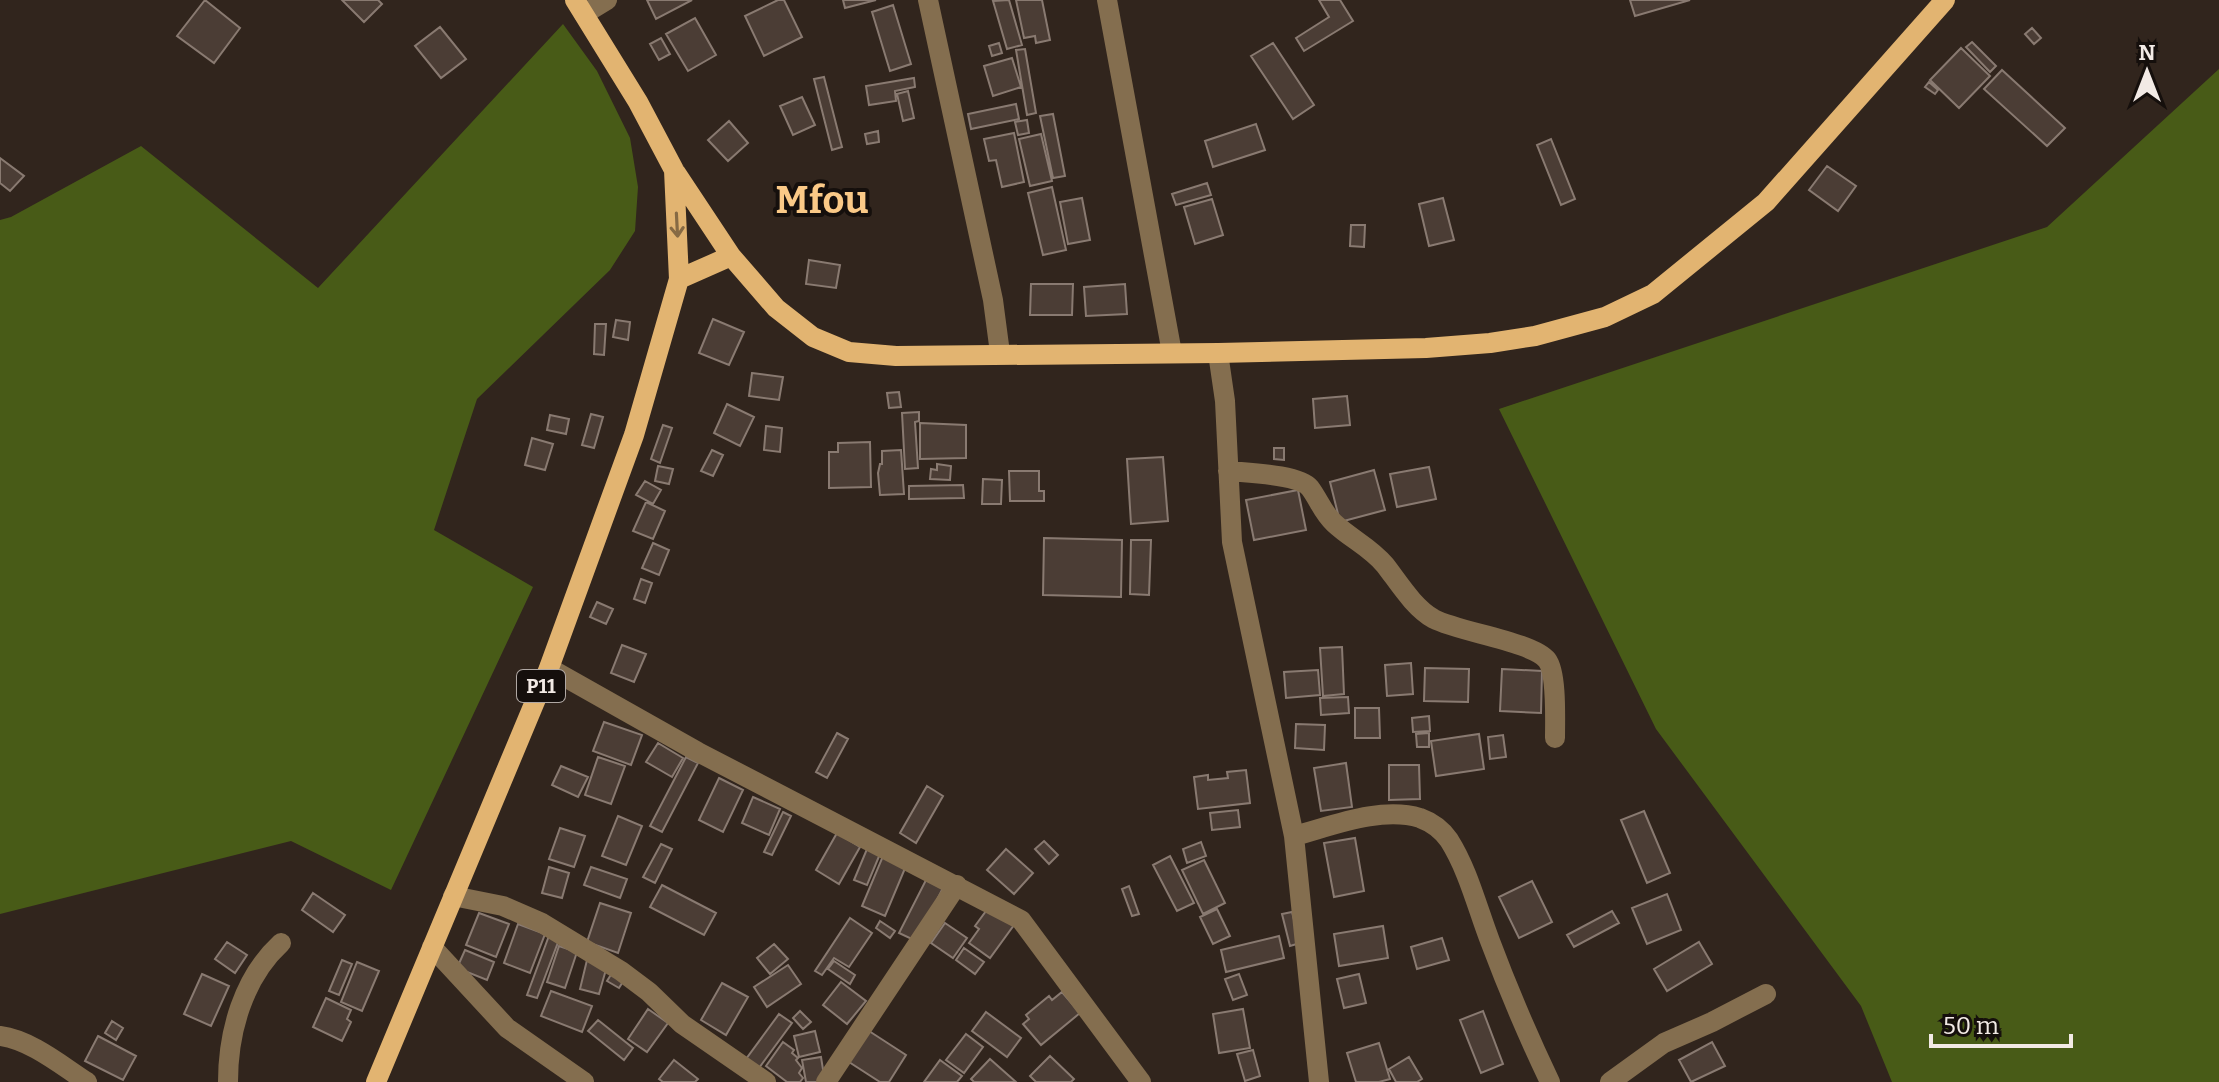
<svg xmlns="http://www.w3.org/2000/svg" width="2219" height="1082" font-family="Bitter,serif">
  <rect width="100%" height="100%" fill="#31251d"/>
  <path fill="#485b17" d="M563,24l34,47 33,67 8,49 -3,44 -25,39 -133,129 -43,131 99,57 -142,303 -100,-49 -291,73v-694l11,-3 130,-71 177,142z
    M2219,69v1013h-327l-31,-76 -205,-277 -157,-320 548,-182z"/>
  <path fill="#4b3d35" stroke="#897a71" stroke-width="2" d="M205,0l35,28 -26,35 -37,-27z
    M342,0h36l4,4 -18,18z
    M647,0h45l-36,19z
    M778,0h6l18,37 -38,19 -19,-40z
    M843,0h33l-31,8z
    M1009,0l13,45 -15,4 -14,-48z
    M1016,0h26l8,40 -14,3 -1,-7 -11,2z
    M1319,0h21l13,21 -49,30 -8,-13 33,-21z
    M1630,0h60l-55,16z
    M893,5l18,59 -21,7 -18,-59z
    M695,18l21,37 -28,16 -22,-37z
    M440,27l26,32 -25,19 -26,-32z
    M2032,28l9,10 -7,6 -9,-10z
    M661,38l9,16 -11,6 -9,-16z
    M1972,42l24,24 -6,6 -24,-25z
    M999,43l3,10 -10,3 -3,-10z
    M1273,43l41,62 -21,14 -42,-63z
    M1961,48l29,28 -31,32 -29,-28z
    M1025,49l11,64 -9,2 -11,-65z
    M1012,58l9,29 -28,9 -9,-30z
    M2002,70l63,58 -18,18 -63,-57z
    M824,77l18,70 -10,3 -18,-71z
    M914,78l1,9 -20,4 1,10 -27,4 -3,-19z
    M1929,82l9,8 -3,4 -10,-7z
    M908,91l6,27 -11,3 -6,-27z
    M802,97l13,28 -22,10 -13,-29z
    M1016,104l3,15 -48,10 -3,-15z
    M1053,114l12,62 -12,2 -13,-62z
    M1027,120l2,13 -11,2 -3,-13z
    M729,121l19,22 -20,18 -20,-21z
    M1256,124l9,26 -52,17 -8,-26z
    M878,131l1,11 -12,2 -2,-10z
    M1014,133l10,49 -22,5 -6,-27 -7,1 -5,-22z
    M1041,134l11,47 -22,5 -11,-47z
    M1551,139l24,60 -14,6 -24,-60z
    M0,158l24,18 -14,15 -10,-8z
    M1827,166l29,20 -18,25 -29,-21z
    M1207,183l4,12 -35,10 -4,-11z
    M1052,187l14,63 -23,5 -15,-62z
    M1082,198l8,42 -22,4 -8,-42z
    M1443,198l11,42 -25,6 -10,-42z
    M1212,199l11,36 -28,9 -11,-37z
    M1351,225h14l-1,22 -14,-1z
    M809,260l31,5 -4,23 -30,-4z
    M1031,284h42l-1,31h-42z
    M1125,284l2,30 -41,2 -2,-29z
    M713,319l31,13 -15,33 -30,-12z
    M616,320l14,2 -2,18 -15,-3z
    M595,324h11l-2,31 -10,-1z
    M752,373l31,4 -4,23 -30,-4z
    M899,392l2,15 -12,1 -2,-15z
    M1347,396l3,29 -35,3 -2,-29z
    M727,404l27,13 -14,29 -26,-13z
    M919,412v9l-4,1 3,46 -13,1 -3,-56z
    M591,414l12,3 -9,31 -12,-3z
    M550,415l19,4 -3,15 -19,-4z
    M920,423l46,2v33l-46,1z
    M663,425l9,3 -12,35 -9,-4z
    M766,426l16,2 -2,24 -16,-2z
    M532,438l21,6 -8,26 -20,-5z
    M870,442l1,45 -42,1v-36h9v-9z
    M1274,448h10v12l-10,-1z
    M712,450l11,5 -10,21 -12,-5z
    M901,450l3,44 -24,1 -2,-22 2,-9h2v-13z
    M1163,457l5,64 -37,3 -4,-65z
    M937,464l14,2 -1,14 -20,-1 1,-10 6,1z
    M658,466l15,3 -4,15 -14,-3z
    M1429,467l7,32 -39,8 -7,-33z
    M1374,470l11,40 -45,12 -10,-40z
    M1009,471h30v20h5v10h-34z
    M983,479l19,1 -1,24h-19z
    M645,481l16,9 -8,14 -17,-9z
    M963,485l1,13 -55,1v-13z
    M1298,490l8,40 -52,10 -8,-40z
    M646,502l19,9 -12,28 -20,-8z
    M1044,538l78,2 -1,57 -78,-2z
    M1131,540h20l-2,55 -19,-1z
    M653,543l16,7 -10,25 -17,-7z
    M641,579l11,4 -7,20 -11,-4z
    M597,602l16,7 -7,15 -16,-7z
    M622,645l24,9 -12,28 -23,-9z
    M1342,647l2,47 -21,2 -3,-48z
    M1411,663l2,31 -26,2 -2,-31z
    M1425,668l44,1 -1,33 -44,-1z
    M1502,669l40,2 -1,42 -41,-2z
    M1318,670l2,25 -34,3 -2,-26z
    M1348,697l1,16 -28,2 -1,-17z
    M1355,708h24l1,30h-25z
    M1429,716l1,15 -17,1 -1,-14z
    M604,722l38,13 -11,30 -38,-14z
    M1296,724l29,1 -1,25 -29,-2z
    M837,733l11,6 -21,39 -11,-6z
    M1429,733v14h-12l-1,-13z
    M1479,734l5,35 -48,7 -5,-35z
    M1503,735l3,22 -16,2 -2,-22z
    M658,743l25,15 -11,19 -26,-15z
    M598,757l27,9 -14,38 -26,-9z
    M686,757l12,6 -36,69 -12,-6z
    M1346,763l6,44 -31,4 -7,-43z
    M1389,765h30l1,34 -31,1z
    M561,766l27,11 -10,20 -26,-12z
    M1246,770l4,33 -52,6 -4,-32 14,-2v5l20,-2 -1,-6z
    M719,778l24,12 -20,42 -24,-12z
    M927,786l16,10 -27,47 -16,-10z
    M753,797l27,12 -11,26 -27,-12z
    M1238,810l2,17 -28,3 -2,-17z
    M1644,811l26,62 -23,10 -26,-63z
    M783,812l8,4 -19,39 -8,-3z
    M618,816l24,10 -16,39 -24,-9z
    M560,828l25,8 -11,31 -25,-8z
    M837,833l23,14 -21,37 -23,-14z
    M1355,838l9,53 -30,6 -10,-54z
    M1044,841l14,14 -9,9 -14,-15z
    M1201,842l5,14 -19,7 -4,-14z
    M661,844l11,5 -17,34 -12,-6z
    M867,849l13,5 -13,31 -13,-5z
    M1006,849l27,24 -19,21 -27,-24z
    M883,856l23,10 -21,50 -23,-10z
    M1170,856l24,47 -17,8 -24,-46z
    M1204,860l21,43 -22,11 -21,-44z
    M549,867l20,6 -7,25 -20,-5z
    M591,867l36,12 -7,19 -36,-13z
    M926,880l17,8 -27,53 -17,-8z
    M1532,881l20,41 -33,16 -20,-41z
    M662,885l54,28 -12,22 -54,-28z
    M1129,886l10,28 -7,2 -10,-27z
    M313,893l32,22 -12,17 -31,-22z
    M1667,894l14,36 -34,14 -15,-36z
    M600,903l31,10 -13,40 -31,-11z
    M989,907l25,18 -24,33 -21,-15 10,-14 -4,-3z
    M1217,909l13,27 -17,8 -13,-27z
    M1612,911l7,12 -45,24 -7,-12z
    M1292,912l8,31 -10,3 -8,-32z
    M479,913l30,11 -13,33 -30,-12z
    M850,918l22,15 -23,34 -15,-9 -12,17 -7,-4z
    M880,921l15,10 -5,7 -14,-10z
    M945,923l22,15 -14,20 -22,-15z
    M518,924l27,10 -15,39 -26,-10z
    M1383,926l5,32 -49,8 -5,-32z
    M550,933l10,4 -23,61 -10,-3z
    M1279,936l5,22 -58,14 -5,-22z
    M1442,938l7,22 -32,9 -6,-22z
    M227,942l20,13 -12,18 -20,-14z
    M1699,942l13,22 -45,27 -13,-22z
    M774,944l14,15 -18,15 -13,-16z
    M559,946l18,6 -12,36 -18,-6z
    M964,948l20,14 -9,12 -19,-14z
    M465,950l29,12 -7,18 -30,-12z
    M342,960l10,4 -13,31 -10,-4z
    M587,960l20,6 -8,28 -19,-5z
    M834,961l21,14 -5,9 -22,-15z
    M357,962l22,9 -17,40 -21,-9z
    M788,965l13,19 -34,23 -13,-20z
    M612,973l12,7 -5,8 -12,-7z
    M202,974l27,12 -18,40 -27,-12z
    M1239,974l8,21 -14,5 -8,-21z
    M1359,974l7,29 -22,5 -7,-29z
    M841,982l25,19 -19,23 -24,-19z
    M722,983l26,14 -22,38 -25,-15z
    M551,991l41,15 -10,26 -41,-16z
    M1062,992l18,21 -39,32 -18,-21 6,-5 -3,-4 23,-19 3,4z
    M326,998l25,12 -4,9 4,3 -9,19 -29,-14z
    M648,1009l20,14 -21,29 -19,-13z
    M1243,1009l7,39 -31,5 -6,-39z
    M800,1011l11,11 -8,7 -10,-11z
    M1483,1011l20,53 -22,9 -21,-53z
    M986,1012l35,26 -14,19 -35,-26z
    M779,1014l13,9 -33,45 -13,-9z
    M598,1020l35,28 -9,12 -36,-29z
    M112,1021l11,7 -7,12 -11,-7z
    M815,1031l5,21 -21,5 -5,-21z
    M869,1031l37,24 -17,27h-9l-31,-20z
    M966,1034l17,13 -19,26 -18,-13z
    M98,1036l38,20 -13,24 -38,-19z
    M783,1042l11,8 -2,3 6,5 -2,2 6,8 -3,5 4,5 -3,4h-13l-21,-16z
    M1712,1042l13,24 -34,16 -12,-22z
    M1379,1043l11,36 -11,3h-23l-9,-29z
    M1253,1050l7,26 -15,5 -8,-27z
    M1050,1056l24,23 -3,3h-35l-6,-6z
    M821,1057l4,25h-19l-4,-22z
    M1409,1057l13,22 -5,3h-21l-7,-13z
    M990,1059l26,23h-42l-3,-3z
    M674,1060l24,19 -3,3h-32l-4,-3z
    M940,1060l22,16 -5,6h-33z"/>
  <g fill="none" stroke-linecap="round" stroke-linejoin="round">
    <path stroke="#846e4f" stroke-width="20" d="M928,0l65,300 7,53
      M1107,0l65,353
      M584,14l23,-14
      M1218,353l7,48 7,141 62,294 25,246
      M1228,471c18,2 71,3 82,17 9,12 13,25 24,35 17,16 36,24 51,42 14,18 29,43 49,54 25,13 99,23 113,41 10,13 8,60 8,78
      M549,668l149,84 323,168 120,162
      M1294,836c38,-10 87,-30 126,-18 11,4 22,12 29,22 19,30 28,67 41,101 18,48 38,95 60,141
      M453,896l50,10 39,17 79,48 28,21 33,32 84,58
      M432,947l75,81 77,54
      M0,1036c31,4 62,30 87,46
      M228,1082c0,-50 15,-104 53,-139
      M826,1082l131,-197
      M1610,1082l54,-39 48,-21 54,-28"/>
    <path stroke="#e2b471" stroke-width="20" d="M575,0l63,102 36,68 57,86 45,52 37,29 36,15 47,4 322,-3 208,-5 64,-5 45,-7 70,-19 48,-23 113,-92 179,-202
      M679,279l52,-23
      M376,1082l173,-414 85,-233 45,-156 -5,-109"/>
  </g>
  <defs><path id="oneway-shaft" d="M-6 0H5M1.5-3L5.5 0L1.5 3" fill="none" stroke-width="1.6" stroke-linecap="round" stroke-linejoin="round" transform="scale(2)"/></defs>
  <use stroke="#866a44" href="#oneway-shaft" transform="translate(677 225) rotate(87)"/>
  <g text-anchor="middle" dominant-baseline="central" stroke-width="8" stroke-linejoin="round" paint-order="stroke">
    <rect fill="#150f0c" stroke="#b0a8a4" stroke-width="2" x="517" y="670" width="48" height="32" rx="6"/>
    <g font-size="20" font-weight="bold" fill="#f2eae5">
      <text x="541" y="686">P11</text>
    </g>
    <g font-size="38" font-weight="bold" fill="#fac987" stroke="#150f0c">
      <text x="822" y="200">Mfou</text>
    </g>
  </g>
  <g transform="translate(2147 72)" stroke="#150f0c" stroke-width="6" paint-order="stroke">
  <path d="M0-6L14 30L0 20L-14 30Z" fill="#f2eae5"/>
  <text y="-12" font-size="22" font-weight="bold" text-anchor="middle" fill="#f2eae5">N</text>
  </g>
  <path d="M1931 1034v12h140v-12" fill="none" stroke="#f2eae5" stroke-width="4"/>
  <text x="1943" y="1034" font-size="24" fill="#f2eae5" stroke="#150f0c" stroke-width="6" paint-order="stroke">50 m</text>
</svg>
